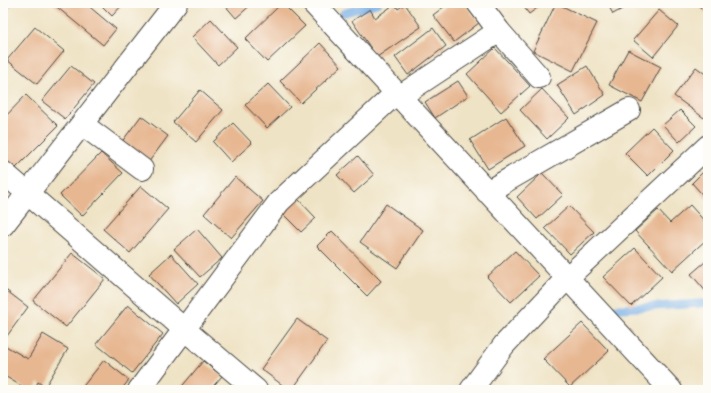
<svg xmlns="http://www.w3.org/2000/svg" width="711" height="393" font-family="'Patrick Hand',sans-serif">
  <rect width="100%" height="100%" fill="#fdfcf7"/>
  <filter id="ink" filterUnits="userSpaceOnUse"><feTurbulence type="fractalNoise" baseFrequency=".025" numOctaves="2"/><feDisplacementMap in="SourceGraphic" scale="8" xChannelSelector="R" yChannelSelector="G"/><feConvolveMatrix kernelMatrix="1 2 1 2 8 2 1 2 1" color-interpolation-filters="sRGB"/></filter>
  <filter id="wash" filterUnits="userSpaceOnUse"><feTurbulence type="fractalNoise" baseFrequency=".012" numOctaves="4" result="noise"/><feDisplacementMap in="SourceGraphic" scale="16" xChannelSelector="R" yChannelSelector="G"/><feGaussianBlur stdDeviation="0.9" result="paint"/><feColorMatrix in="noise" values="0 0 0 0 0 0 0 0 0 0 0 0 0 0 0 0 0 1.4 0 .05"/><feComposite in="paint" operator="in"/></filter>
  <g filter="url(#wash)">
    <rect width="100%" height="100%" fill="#efe3c5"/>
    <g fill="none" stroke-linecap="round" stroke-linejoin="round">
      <path stroke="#76ade5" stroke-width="8" d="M3,6l5,-3
        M344,13l34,-10
        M614,309l94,-6"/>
    </g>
    <g id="blocks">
      <path fill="#e7b792" d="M52,3h33l31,26 -13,16z
        M99,3h25l-12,13z
        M223,3h30l-17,15z
        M282,3l23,23 -38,36 -22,-23z
        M449,3h15l15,20 -25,19 -21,-27z
        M521,3h23l-15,11z
        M556,3l41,20 -24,48 -40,-20z
        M607,3h26l-20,11z
        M696,3h12v12z
        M395,4l3,5 7,-5 16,23 -44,30 -25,-36 18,-12 5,9z
        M659,10l19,16 -25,31 -20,-17z
        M211,19l26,28 -19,18 -26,-28z
        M35,27l29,24 -27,33 -30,-24z
        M433,28l13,18 -38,29 -13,-18z
        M320,43l21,23 -40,37 -21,-22z
        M495,48l35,38 -29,26 -34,-38z
        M628,50l33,17 -19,35 -33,-17z
        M71,66l23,18 -29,35 -23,-18z
        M587,66l18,29 -29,20 -19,-30z
        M696,67l12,9v37l-4,5 -30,-22z
        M458,81l10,15 -33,22 -10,-16z
        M268,84l22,23 -23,21 -22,-23z
        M542,89l27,29 -22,21 -27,-29z
        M200,90l23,20 -27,32 -23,-20z
        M26,95l32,31 -46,46 -9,-9v-44z
        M680,110l16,16 -17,16 -16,-17z
        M141,116l27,20 -20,27 -27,-20z
        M506,117l19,29 -37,23 -18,-29z
        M233,123l19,20 -21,19 -18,-20z
        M652,127l22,23 -26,26 -23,-23z
        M101,153l22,20 -41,43 -22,-21z
        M358,156l16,19 -20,18 -17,-18z
        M708,167v34l-16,-18z
        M542,173l21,22 -26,24 -20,-22z
        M235,177l28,24 -32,37 -27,-24z
        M141,186l27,23 -38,44 -27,-24z
        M297,198l19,20 -15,14 -19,-19z
        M386,204l37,26 -26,38 -37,-26z
        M690,205l18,20v13l-36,33 -37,-40 23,-21 12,13z
        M569,206l25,26 -24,22 -25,-26z
        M197,229l25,29 -22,19 -26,-28z
        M332,231l49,50 -14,15 -50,-50z
        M635,248l27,29 -31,29 -28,-29z
        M515,251l24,25 -28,26 -24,-25z
        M72,253l33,26 -39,48 -33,-26z
        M171,254l27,30 -22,20 -27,-30z
        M705,262l3,4v28l-17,-20z
        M3,288l25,19 -21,29 -4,-3z
        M128,305l35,29 -31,39 -36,-29z
        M297,319l30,22 -35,49h-3l-28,-21z
        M582,323l27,28 -39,36 -27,-28z
        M43,334l25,15 -23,38 -7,-5 -4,8h-6l-25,-15v-28l1,-2 24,14z
        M104,360l25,20 -8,10h-41z
        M203,361l19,15 -12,14h-31z"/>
    </g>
  </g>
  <g filter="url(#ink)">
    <use href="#blocks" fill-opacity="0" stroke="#484742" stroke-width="1"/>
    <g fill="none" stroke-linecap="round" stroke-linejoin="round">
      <defs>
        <path id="minor" d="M313,3l358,387
          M478,3l21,28
          M399,97l100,-66 40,46
          M82,124l60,45
          M3,172l181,157 72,61
          M487,192l142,-82
          M3,225l173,-222
          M139,390l140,-188 117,-109
          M471,390l33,-45 63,-67 141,-132"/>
      </defs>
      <use href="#minor" stroke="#484742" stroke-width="24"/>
      <use href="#minor" stroke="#fff" stroke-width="22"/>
    </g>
  </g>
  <rect width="711" height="393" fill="none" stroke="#fdfcf7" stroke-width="16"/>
</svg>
